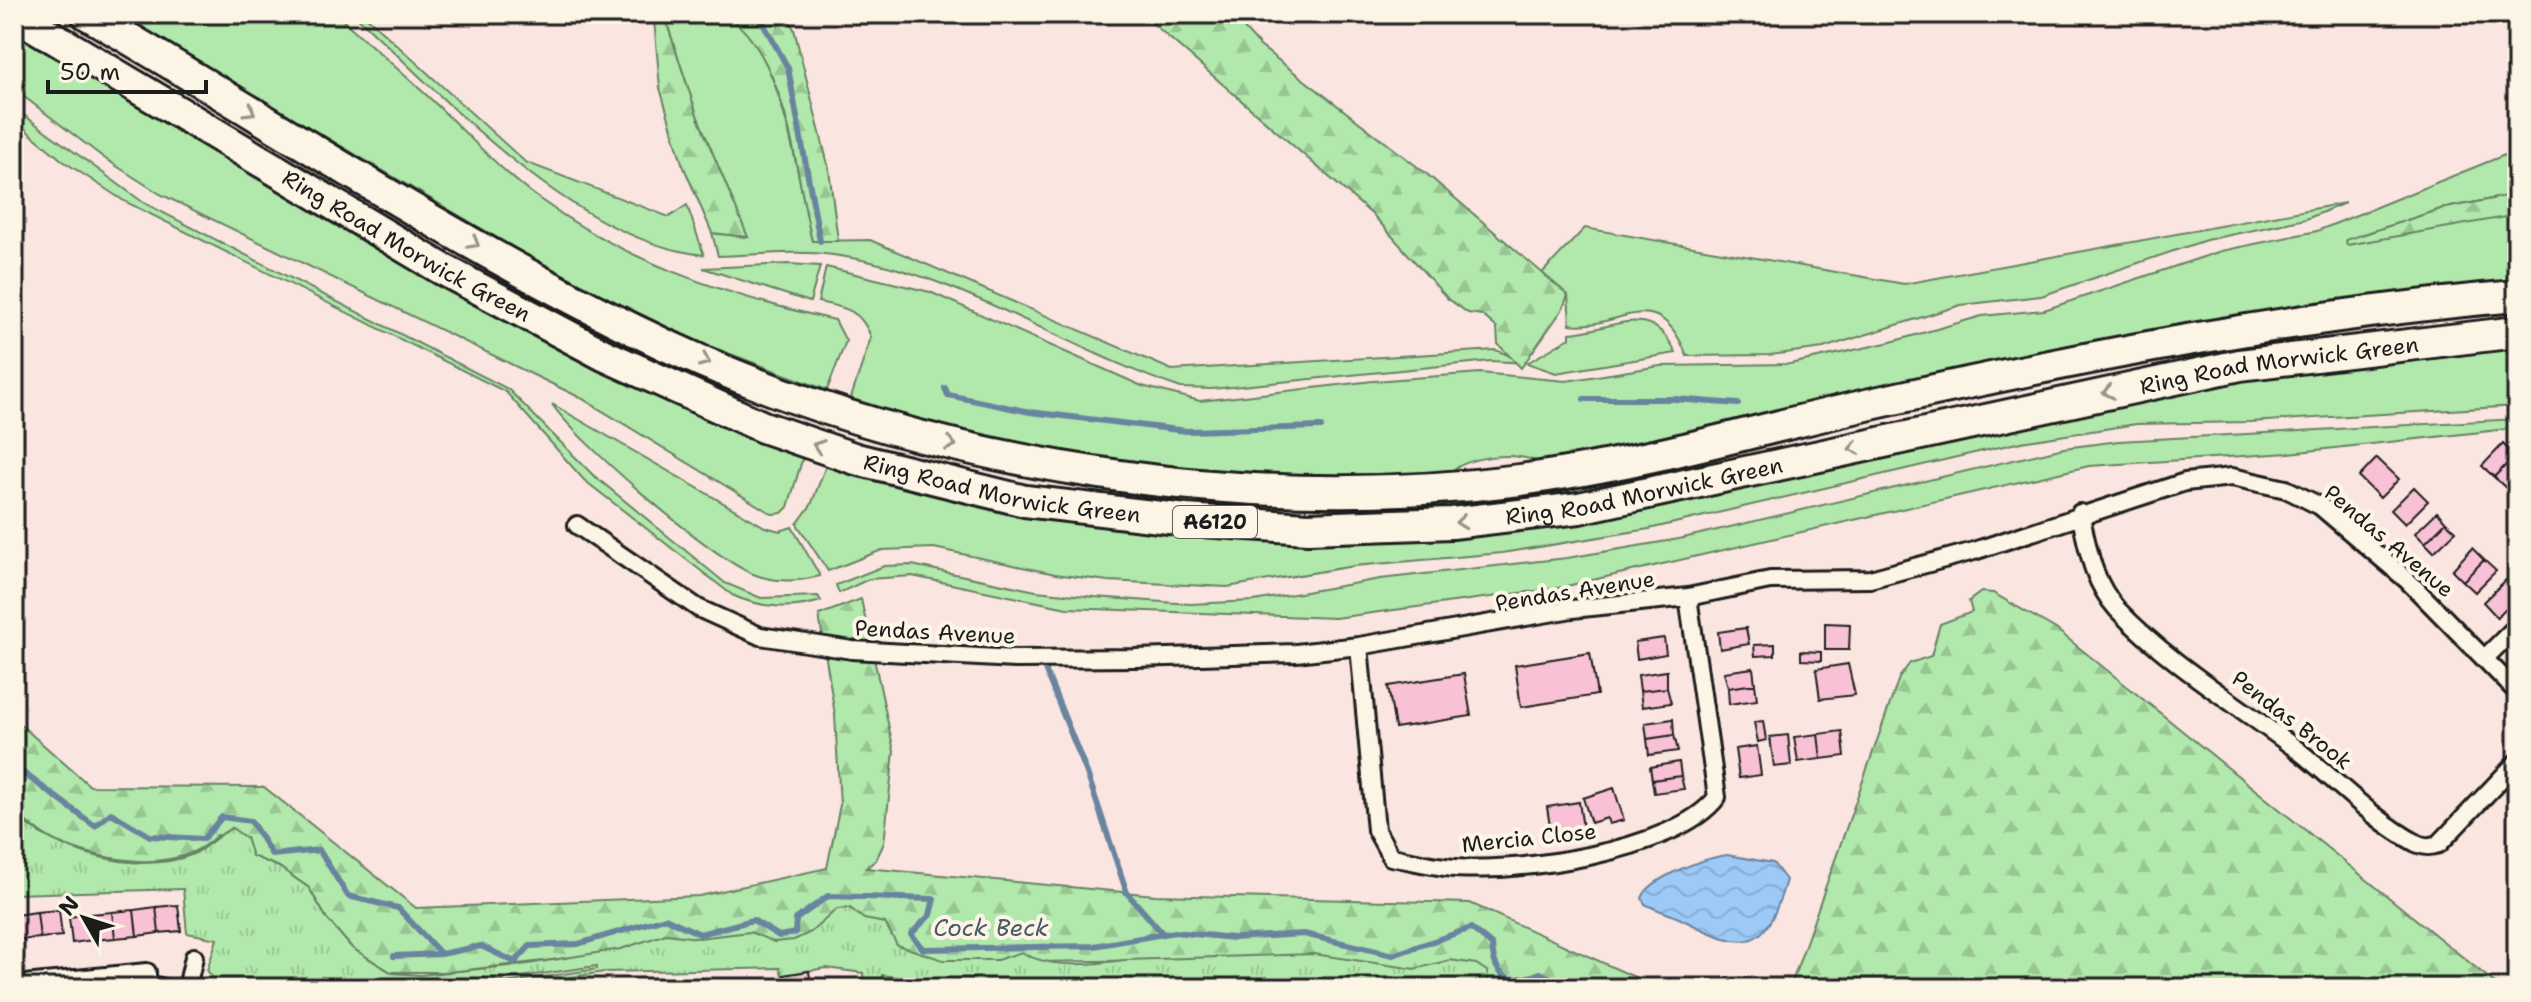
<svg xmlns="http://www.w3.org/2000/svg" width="2531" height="1002" font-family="'Shantell Sans',sans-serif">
  <defs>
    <pattern id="forest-firs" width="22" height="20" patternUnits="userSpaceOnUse" patternTransform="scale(2)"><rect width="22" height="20" fill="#b1e8ab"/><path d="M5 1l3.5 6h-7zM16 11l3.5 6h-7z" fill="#98c693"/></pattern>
    <pattern id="park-tufts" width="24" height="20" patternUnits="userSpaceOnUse" patternTransform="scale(2)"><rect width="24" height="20" fill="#b1e8ab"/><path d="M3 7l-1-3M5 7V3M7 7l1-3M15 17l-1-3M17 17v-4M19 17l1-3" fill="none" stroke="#98c693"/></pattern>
    <pattern id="water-waves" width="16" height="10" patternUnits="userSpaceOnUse" patternTransform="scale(2)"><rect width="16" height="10" fill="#9cc9f6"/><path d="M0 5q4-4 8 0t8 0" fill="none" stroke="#86acd2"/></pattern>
  </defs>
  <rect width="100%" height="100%" fill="#fbe5e0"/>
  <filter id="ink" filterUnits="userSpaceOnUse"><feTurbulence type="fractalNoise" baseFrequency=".0125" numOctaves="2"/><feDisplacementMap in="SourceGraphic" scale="16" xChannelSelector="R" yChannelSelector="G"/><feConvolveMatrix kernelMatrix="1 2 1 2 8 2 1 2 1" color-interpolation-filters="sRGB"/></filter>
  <g filter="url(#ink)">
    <path fill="#b1e8ab" stroke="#668264" stroke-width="2" d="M117,14h219c33,30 67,59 100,90 30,29 59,61 93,87 90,69 197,105 306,129l11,21 -19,49 -129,-48 -140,-68z
      M354,14h9l162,148 144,55 18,-12 17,50c-131,-14 -257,-155 -350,-241z
      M664,14c18,0 46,-5 62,1 54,20 74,175 86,226l58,-1 302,130 324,-20 31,13 43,-25v-5c44,-3 80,-34 106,20l-120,20 -29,-10 -36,-2 -279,28 -31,-1c-117,-39 -224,-117 -348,-133 -38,-5 -77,0 -115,1l-6,-23 35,4 -49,-119z
      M14,31l453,266 158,85 178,75 -15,50 -6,6 -10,1 -191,-116 -421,-204 -56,-36 -90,-69z
      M14,108l130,95 364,186 84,85 133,109 36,15 57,-2 3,5c-29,9 -61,7 -89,-6l-148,-115 -78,-88 -382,-191 -61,-40 -49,-41z
      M2517,150v44l-76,15 -95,31 171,-25v68l-681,121 -294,60c-27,-14 -71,-9 -95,10 -85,2 -171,6 -256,-1 -116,-10 -229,-40 -342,-69l22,-67c-10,-28 -27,-30 -53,-35l8,-35 104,25 212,94 58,15 173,-20 107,-8 86,8 94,-15 130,-2 101,-22 91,-26 62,-6 177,-59 96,-20z
      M2345,203l-39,16 -100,21 -165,56 -80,9 -138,43 -53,7 -83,1c-30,-77 -68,-25 -117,-32l-2,-29 -26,-22 43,-45 319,56z
      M789,264l31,2 -10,36 -107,-34z
      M2517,348v58l-268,16 -113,2 -115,18 -372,87 -147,24 -148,13 -127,21 -119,-6 -53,-7 -121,-26 -52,2 -54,21 -31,-47 14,-19 17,-45 392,77 166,4 148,-13 189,-35 330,-78 219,-39z
      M552,404l213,123 15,4 12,-4 28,49c-23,6 -45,7 -67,-2 -40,-15 -178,-134 -201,-170z
      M2517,419v9l-228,25 -200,13 -531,122 -223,30 -268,-10 -155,-32 -43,3 -30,14 -3,-8 48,-19 28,-1 124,26 59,6 95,7 64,-3 126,-22 187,-21 112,-19 385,-91 55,-7z"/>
    <path fill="url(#forest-firs)" stroke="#668264" stroke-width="2" d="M725,14h61l8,15 35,140 9,72h-26c-17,-69 -24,-185 -87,-227z
      M1142,14h89l29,32 168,129 140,120 -6,15 -41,58 -23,-24 -1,-16 -15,-13 -14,-2 -21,-15 -72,-81z
      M664,15l34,103 50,119 -36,-4 -30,-70 -22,-75 -6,-68z
      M2517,194v21l-170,30 -1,-5 95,-31z
      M1981,592l12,1 63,36 445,359h-711l109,-310 11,-15 21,-7 9,-32 32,-12 -3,-11z
      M861,599l33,152 -10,92 -8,17 -10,8 289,27 315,8 189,85h-276l-104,-30 -681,11 -5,-14 -143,17h-59l-39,-24 -25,-29 -18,-31 -30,-21 -28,-11 -5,-18 -29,-3c-38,40 -110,27 -157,8 -16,-6 -31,-20 -46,-30v-94l76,67 174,1 152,121 283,-12 128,-28 13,-63 -5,-90 -16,-100z"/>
    <path fill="url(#park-tufts)" stroke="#668264" stroke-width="2" d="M14,814c41,38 123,62 177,41 15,-6 26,-20 41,-27l14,10 6,18 27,11 30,21 18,31 25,29 40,25 28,2 108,-11 93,-15 45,-15 32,4 52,-6 24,10 20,-2 17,-8 26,-23 13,-1 14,11 21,4 12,22 46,15h54l25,-8c27,18 73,12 103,8l189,-6 101,15 35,-9 26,4 11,7 2,13 5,4 -325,-4 -100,4 -127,-4 -60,-9v13h-18l-1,-15 -37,-5 -44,7 -2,-7 -176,4 -99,16h-34l126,-19v-3l-97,14 -96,8h-174l-13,-4 -10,-14 10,-31 -30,-6 -4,-44 -169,5z"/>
    <path fill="url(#water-waves)" stroke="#69849f" stroke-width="2" d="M1727,855l46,8 13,17c-20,71 -38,73 -101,41 -13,-7 -27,-10 -40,-17l-3,-6c8,-21 63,-40 85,-43z"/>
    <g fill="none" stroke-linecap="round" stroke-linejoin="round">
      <path stroke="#69849f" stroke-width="6" d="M758,14l30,54 32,173
        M945,388l3,7 82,17 157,19 134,-4
        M1584,399h91l63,5
        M1044,667l43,106 40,120 36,41
        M14,766l81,60 16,-13 39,23 53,3 19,-22 29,4 21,34 47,-5 29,46 50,12 43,46 40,-8 34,16 15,-16 48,-2 87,-26 35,16 53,-14 26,16 16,-3 1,-14 32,-23 106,3 -4,16 -19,19 12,15 171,-3 81,-14 58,6 71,-4 89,21 78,-27 21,17c2,33 18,41 48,28l32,15
        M394,956l47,-2"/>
    </g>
    <path fill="#f9c1d6" stroke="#1c1c1c" stroke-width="2" d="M2503,444l12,12 -21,21 -12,-11z
      M2515,456l2,21 -11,11 -12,-11z
      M2377,458l22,21 -19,19 -21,-21z
      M2414,487l14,14 -23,23 -14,-14z
      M2437,512l9,10 -21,21 -10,-10z
      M2446,522l10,9 -22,21 -9,-9z
      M2472,548l12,12 -21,21 -11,-11z
      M2484,560l12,11 -21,21 -12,-11z
      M2506,580l11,11v6l-20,20 -14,-15z
      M1825,623l25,1 -1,26h-24z
      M1746,628l3,16 -29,5 -2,-17z
      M1664,638l2,16 -29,5 -2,-17z
      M1775,644v11l-20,1 -1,-11z
      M1801,651l20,1v9l-20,-1z
      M1590,653l7,42 -76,12 -6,-42z
      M1848,664l7,31 -35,4 -4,-30z
      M1753,668l2,16 -27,4 -4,-16z
      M1667,671v17l-27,3 -2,-16z
      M1464,674l7,42 -76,12 -7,-42z
      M1755,684l2,16 -28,4 -1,-16z
      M1667,688l4,15 -29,4 -2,-16z
      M1673,719l1,16 -27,4 -2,-16z
      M1763,721l3,19 -8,2 -4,-20z
      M1842,731l3,25 -24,3 -3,-25z
      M1818,734l3,25 -23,3 -4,-25z
      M1674,735l4,16 -29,4 -2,-16z
      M1788,735l3,30 -17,2 -4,-30z
      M1757,746l4,29 -22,3 -4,-29z
      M1679,762l2,14 -29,4 -2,-13z
      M1681,776l3,13 -30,4 -2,-13z
      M1614,788l10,32 -15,4 -2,-6 -16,5 -8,-25z
      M1579,802l5,32 -15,3 -1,-7 -17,3 -4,-26z
      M178,905l3,26 -22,2 -3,-26z
      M156,907l3,26 -22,3 -3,-26z
      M59,910l3,26 -22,2 -3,-26z
      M134,910l3,26 -22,2 -3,-26z
      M37,912l3,26 -22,2 -3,-25z
      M112,912l3,26 -22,2 -2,-26z
      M91,914l2,26 -21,3 -3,-26z
      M14,915l4,25 -4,1z
      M809,971l2,15 -25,2 -2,-13z
      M913,983l1,5h-26v-1z"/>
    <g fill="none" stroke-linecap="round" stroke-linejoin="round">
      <defs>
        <path id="street" d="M2080,513c8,35 12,68 37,96 52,55 123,97 183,143 38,30 73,68 116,91 8,4 14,4 23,1l78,-82
          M577,525l121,83 62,28 92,14 163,9 120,-1 161,-5 63,-7 213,-37 116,-12 82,-17 100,-1 104,-28 211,-69 47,-5 54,12 34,17 87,74 110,112
          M1359,646l17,184 15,27c18,3 36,8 54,10 66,8 231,-15 272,-70l-29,-200
          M2486,657l31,-31
          M14,985l133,-13v12
          M147,988v-4l17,4
          M187,988l7,-31"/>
        <g id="highway">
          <path id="s1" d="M14,14l428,255 162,86 159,72 93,32 169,42 161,19 122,8 144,-5 127,-15 661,-143 277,-33"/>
          <path d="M87,14c181,105 357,222 545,315 264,131 595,188 888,151 123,-16 243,-52 364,-79 209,-46 419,-87 633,-105"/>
        </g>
      </defs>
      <use href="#street" stroke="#1c1c1c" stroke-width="22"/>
      <use href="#highway" stroke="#1c1c1c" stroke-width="36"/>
      <use href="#street" stroke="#fcf5e5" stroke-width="16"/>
      <use href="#highway" stroke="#fcf5e5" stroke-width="30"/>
    </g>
    <defs><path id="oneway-chevron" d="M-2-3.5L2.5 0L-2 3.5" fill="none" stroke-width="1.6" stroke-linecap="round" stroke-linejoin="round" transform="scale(2)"/></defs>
    <g stroke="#97938b">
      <use href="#oneway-chevron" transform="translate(250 111) rotate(31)"/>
      <use href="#oneway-chevron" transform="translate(474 243) rotate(30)"/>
      <use href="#oneway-chevron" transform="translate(705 361) rotate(23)"/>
      <use href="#oneway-chevron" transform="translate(2108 392) rotate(168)"/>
      <use href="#oneway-chevron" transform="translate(951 444) rotate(12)"/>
      <use href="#oneway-chevron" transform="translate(818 446) rotate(-161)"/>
      <use href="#oneway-chevron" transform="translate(1854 448) rotate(168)"/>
      <use href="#oneway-chevron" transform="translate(1461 522) rotate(174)"/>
    </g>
  </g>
  <g text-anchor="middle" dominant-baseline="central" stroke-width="8" stroke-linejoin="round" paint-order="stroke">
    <rect fill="#fcf5e5" stroke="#5f5d58" stroke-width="2" x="1173" y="506" width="84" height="32" rx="6"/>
    <g font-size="20" font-weight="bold" fill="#1c1c1c">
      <text x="1215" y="522">A6120</text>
    </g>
    <g font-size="22" fill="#1c1c1c" stroke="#fcf5e5">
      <text stroke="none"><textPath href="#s1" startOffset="456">Ring Road Morwick Green</textPath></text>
      <text stroke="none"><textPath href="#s1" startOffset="2400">Ring Road Morwick Green</textPath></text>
      <text stroke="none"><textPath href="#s1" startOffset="1104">Ring Road Morwick Green</textPath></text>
      <text stroke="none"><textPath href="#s1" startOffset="1752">Ring Road Morwick Green</textPath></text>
      <text transform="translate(2389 541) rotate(40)">Pendas Avenue</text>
      <text transform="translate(1575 591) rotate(-9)">Pendas Avenue</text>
      <text transform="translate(935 632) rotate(3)">Pendas Avenue</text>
      <text transform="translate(2292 720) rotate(38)">Pendas Brook</text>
      <text transform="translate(1529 838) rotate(-6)">Mercia Close</text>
    </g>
    <g font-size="24" font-style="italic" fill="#495968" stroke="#fcf5e5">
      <text x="991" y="928">Cock Beck</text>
    </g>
  </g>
  <rect width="2531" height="1002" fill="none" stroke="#fcf5e5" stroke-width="48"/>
  <rect x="24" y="24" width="2483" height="954" fill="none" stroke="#1c1c1c" stroke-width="3" filter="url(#ink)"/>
  <g transform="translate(84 918) rotate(309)" stroke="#fcf5e5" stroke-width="6" paint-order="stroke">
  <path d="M0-6L14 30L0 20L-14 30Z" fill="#1c1c1c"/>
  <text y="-12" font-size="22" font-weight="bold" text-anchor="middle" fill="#1c1c1c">N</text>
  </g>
  <path d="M48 80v12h158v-12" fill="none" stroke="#1c1c1c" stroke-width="4"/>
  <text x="60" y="80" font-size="24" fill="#1c1c1c" stroke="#fcf5e5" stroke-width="6" paint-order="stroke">50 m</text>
</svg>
